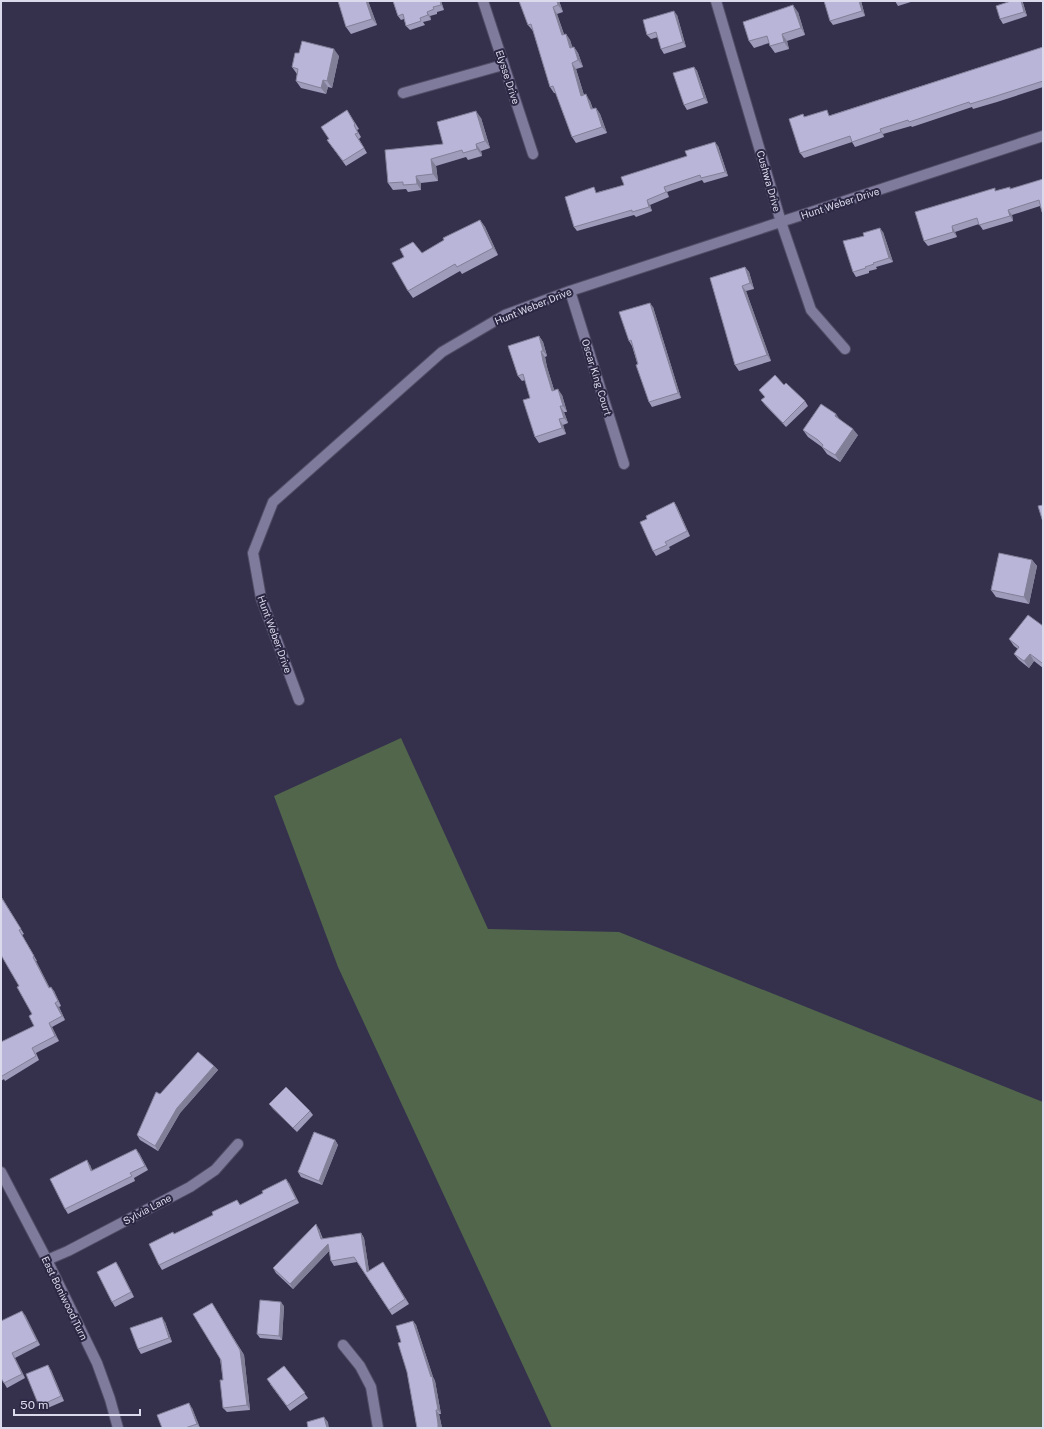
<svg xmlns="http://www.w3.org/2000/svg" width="1044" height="1429" font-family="'Public Sans',sans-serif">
  <rect width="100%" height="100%" fill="#35314d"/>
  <path fill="#51664b" d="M401,738l87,191 131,3 424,170v326h-491l-214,-461 -64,-171z"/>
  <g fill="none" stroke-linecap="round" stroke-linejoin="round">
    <defs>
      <path id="minor" d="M483,1l50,153
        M716,1l65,221 30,88 34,39
        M403,93l100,-28
        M570,291l54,173
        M299,700l-38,-102 -8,-45 20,-51 169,-150 63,-37 65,-24 473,-155
        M1,1172l46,88 50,103 13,36 8,29
        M47,1260l21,-9 122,-64 25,-17 23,-26
        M343,1345l17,21 11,21 7,41"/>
    </defs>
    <use href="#minor" stroke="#524e67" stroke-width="12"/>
    <use href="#minor" stroke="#7f7b9c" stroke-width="10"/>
  </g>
  <path fill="#9e9cba" d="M338,1h30l9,24 -26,9 -5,-7z
    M393,1h48l3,9 -7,2v2l-7,2 1,4 -8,2 2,3 -15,5 -4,-4 -2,-7 -3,1 -3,-4z
    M519,1h40l4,11 -6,2 7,20h2l4,6 2,7h2l4,6 5,14 -7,2 8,26 6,6 3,8 3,-1 4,6 7,19 -31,10 -4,-6 -16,-44h-2l-4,-6 -17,-56 -5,-6z
    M861,1l4,15 -32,9 -3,-4z
    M895,1h19l-16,5z
    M1011,1h11l1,2 4,13 -24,8 -3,-5z
    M798,12l7,23 -18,6 2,8 -14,4 -5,-7 -1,-3 -15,5 -5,-7z
    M677,15l9,32 -22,7 -3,-5 -3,-12 -7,2 -4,-4z
    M1043,47v40l-46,15 -24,7 -1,-2 -60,20 -1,-1 -28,8 1,3 -29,10 -3,-5 -48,16 -4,-5 3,-39 2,3 26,-2z
    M299,53l40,3 -7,32 -4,-1 -2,7 -25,-6 -5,-7 1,-7 -5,-7z
    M694,67l3,4 11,32 -21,7 -3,-5z
    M347,110l12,19 -2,1 4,7 -2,2 8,14 -21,13 -19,-26 2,-1z
    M481,118l9,30 -9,3 1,5 -14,4 -2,-3 -30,9 2,15 -17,2v7l-13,2 -2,-3 -13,1 -5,-7z
    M718,146l10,30 -24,7 -2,-3 -35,12 2,5 -19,8 2,6 -16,6 -2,-2 -57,16 -3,-4 24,-35 26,-7z
    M1043,179v34l-3,-7 -28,9 1,6 -30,9 -4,-6 -24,8 2,5 -29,9 -4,-5 73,-50 14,-2z
    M480,220l5,7 13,28 -36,19 -2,-3 -47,27 -5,-7 14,-38z
    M883,232l10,30 -17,5 1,2 -8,2v2l-13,4 -3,-5z
    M745,267l4,5 5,17 -8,2 25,70 -32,10 -4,-6 -25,-87z
    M653,307l28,91 -29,9 -3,-5 -17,-56 -3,-5z
    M539,336l4,6 4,14 -2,1 2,10 7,23 8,5 5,17h-3l4,11 -5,2 3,9 -27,9 -4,-6 -5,-39 -5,-18 -3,1 -4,-5z
    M784,385l21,16 3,5 -22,21 -21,-22 -4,-5 4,-3 -6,-7z
    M803,430l55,5 -18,27 -13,-8 -5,-7 -14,-10z
    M674,502l3,5 13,29 -21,11 1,2 -14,7 -3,-5 -6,-32z
    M1032,560l5,6 -8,38 -33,-7 -5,-7z
    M1043,626v42l-9,-7 -5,7 -10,-8 -5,-6 4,-5 -4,-3 -5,-7z
    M1,896l23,38 -2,1 15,26h-1l13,26 5,4 7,15 -2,1 6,13 -13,7 7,14 -23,12 3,7 -34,21 -1,-2 -3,2v-39l33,-16 -2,-12 -13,-28z
    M214,1066l4,4 -38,43 -22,38 -18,-11 -3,-5z
    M269,1104l41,7 3,4 -16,17 -24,-23z
    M335,1140l3,5 -16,40 -21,-8 -3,-5z
    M139,1153l9,17 -14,8 1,3 -67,33 -3,-5 25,-44 2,6z
    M289,1183l10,20 -137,67 -3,-5 16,-31z
    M319,1229l4,10 38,-6 3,5 5,33 17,-4 23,37 -17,11 -35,-53 -23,4 -3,-5 -2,-10 -36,38 -17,-16 -3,-5z
    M119,1267l15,30 -19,10 -3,-5z
    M212,1303l32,52 6,55 -23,2 -4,-4v-28z
    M284,1306l-2,34 -22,-2 -3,-4z
    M25,1315l15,30 -25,13 10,20 -18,10 -6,-10z
    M413,1321l3,4 17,52 2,4 6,33h-2l3,14h-25l-10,-56 -6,-30z
    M165,1322l7,20 -31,12 -3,-5z
    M284,1366l24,32 -18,13 -20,-27z
    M51,1370l13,31 -21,9 -4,-4z
    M192,1408l8,20h-38z"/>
  <path fill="#817f97" d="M366,1h2l9,24 -5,-6z
    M440,1h1l3,9 -3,-5z
    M557,1h2l4,11 -5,-7z
    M859,1h2l4,15 -3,-5z
    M1021,1h1l1,2 4,13 -3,-4z
    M793,5l5,7 7,23 -4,-7z
    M553,7l4,7 9,27 -4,-6z
    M674,11l3,4 9,32 -3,-5z
    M427,12l3,4 1,4 -3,-5z
    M566,34l4,6 5,14 -5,-6z
    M782,34l5,7 2,8 -5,-7z
    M574,47l4,6 5,14 -5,-7z
    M334,49l5,7 -7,32 -5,-7z
    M572,63l4,6 10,33 -5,-6z
    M694,67l3,4 11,32 -4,-5z
    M323,80l5,7 -2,7 -5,-6z
    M586,94l4,7 5,15 -4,-7z
    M596,108l4,6 7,19 -5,-6z
    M476,111l5,7 9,30 -5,-7z
    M880,129l3,5 1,3 -3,-5z
    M715,142l3,4 10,30 -3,-4z
    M476,144l5,7 1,5 -5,-7z
    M431,159l5,7 2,15 -5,-7z
    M416,176l5,7v7l-4,-6z
    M664,187l3,5 2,5 -3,-5z
    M647,200l3,5 2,6 -3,-4z
    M1008,210l4,5 1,6 -3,-5z
    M480,220l5,7 13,28 -5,-7z
    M952,226l3,6 2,5 -4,-5z
    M880,228l3,4 10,30 -4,-4z
    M745,267l4,5 5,17 -4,-6z
    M742,286l4,5 25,70 -4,-6z
    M650,303l3,4 28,91 -3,-5z
    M539,336l4,6 4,14 -4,-5z
    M541,351l4,6 2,10 9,29 -4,-5 -9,-30z
    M558,389l4,6 5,17 -4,-6z
    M560,406l4,6 4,11 -4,-5z
    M836,414l5,7 -6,-5z
    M559,419l4,6 3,9 -4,-6z
    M853,429l5,6 -18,27 -5,-7z
    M674,502l3,5 13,29 -3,-5z
    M1032,560l5,6 -8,38 -5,-7z
    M1030,654l4,7 -5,7 -5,-7z
    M33,957l3,4 16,31 -3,-4z
    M51,987l3,4 7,15 -3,-5z
    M55,1003l4,4 6,13 -3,-4z
    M49,1023l3,4 7,14 -4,-5z
    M214,1066l4,4 -38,43 -22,38 -3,-5 22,-38z
    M335,1140l3,5 -16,40 -3,-4z
    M136,1149l3,4 9,17 -3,-4z
    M87,1160l3,5 5,11 -4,-5z
    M286,1179l3,4 10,20 -3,-4z
    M316,1224l3,5 5,15 -3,-5z
    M361,1233l3,5 6,39 -3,-5z
    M328,1244l3,5 -38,40 -3,-5z
    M116,1262l3,5 15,30 -3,-5z
    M383,1262l3,5 23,37 -4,-5z
    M281,1302l3,4 -2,34 -3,-4z
    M212,1303l32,52 6,55 -3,-5z
    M22,1311l3,4 15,30 -3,-4z
    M162,1317l3,5 7,20 -3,-4z
    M413,1321l3,4 17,52 2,4 6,33 -3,-4 -7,-33z
    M12,1353l3,5 10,20 -3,-4z
    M48,1365l3,5 13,31 -3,-5z
    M189,1403l3,5 8,20 -3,-4z
    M436,1410l3,4 3,14h-4z
    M324,1417l4,5 1,6h-2z"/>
  <path fill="#b8b5d8" stroke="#817f97" d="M338,1h28l6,18 -26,8z
    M393,1h47l1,4 -8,2 1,2 -7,3 1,3 -8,3 1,3 -15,5 -3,-12 -5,2z
    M519,1h38l1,4 -5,2 9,28 4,-1 4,14 4,-1 4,13 -6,3 9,33 5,-2 5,15 5,-1 6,19 -30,10 -19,-51 -3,1 -19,-63 -3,1z
    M824,1h35l3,10 -32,10z
    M1011,1h10l3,11 -24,7 -4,-13z
    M793,5l8,23 -19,6 2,8 -14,4 -3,-10 -18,5 -6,-19z
    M674,11l9,31 -22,7 -5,-17 -9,3 -4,-15z
    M302,41l32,8 -7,32 -4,-1 -2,8 -25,-7 2,-12 -6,-2 3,-14h4z
    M1043,47v34l-50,16 -23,7 -1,-2 -60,20 -1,-2 -28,9 1,3 -29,10 -2,-6 -50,17 -11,-34 14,-5 1,3 23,-7 2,6z
    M694,67l10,31 -20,7 -11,-32z
    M347,110l8,14 -1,1 4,8 -3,1 9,14 -21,13 -16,-21 2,-1 -8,-12z
    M476,111l9,30 -9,3 1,5 -14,4 -1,-3 -31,9 2,15 -17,2 1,8 -14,1v-3l-15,1 -3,-33 58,-6 -6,-22z
    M715,142l10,30 -24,6 -1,-3 -36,12 2,5 -19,8 2,7 -17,5v-2l-58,17 -9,-30 29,-10 2,6 28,-8 -3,-8 66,-21 -2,-5z
    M1043,179v33h-1l-3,-12 -31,10 2,6 -31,9 -2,-7 -25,8 1,6 -29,9 -9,-29 80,-24v3l15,-4v2z
    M480,220l13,28 -36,19 -2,-3 -47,27 -16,-28 12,-6 -4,-8 13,-7 9,11 22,-13 -1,-2z
    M880,228l9,30 -16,5 1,1 -9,3 1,1 -13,4 -10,-31 21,-5 -1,-3z
    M745,267l5,16 -8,3 25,69 -32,10 -25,-87z
    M650,303l28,90 -29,9 -13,-37 2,-1 -7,-24 -2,1 -10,-29z
    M539,336l4,15h-2l2,10 9,30 6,-2 5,17h-3l4,12 -5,1 3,9 -27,9 -12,-37 7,-2 -7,-24 -5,2 -10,-30z
    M775,375l9,10 2,-2 19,18 -22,22 -22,-23 4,-3 -6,-7z
    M821,404l15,10 -1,2 18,13 -18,26 -13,-8 1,-2 -5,-5 -15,-10z
    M674,502l13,29 -22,11 2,3 -14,6 -13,-29 7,-3 -1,-3z
    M1043,505v17l-5,-16z
    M999,553l33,7 -8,37 -33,-7z
    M1028,615l15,11v36l-1,1 -12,-9 -6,7 -10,-7 5,-7 -10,-8z
    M1,897l20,32 -2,1 15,26 -1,1 16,31 2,-1 7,14 -3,2 7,13 -13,7 6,13 -23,12 4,8 -34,20 -1,-1v-33l33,-16 -5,-10 3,-2 -15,-27 2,-1 -18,-31z
    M198,1052l16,14 -37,42 -22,38 -18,-11 19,-43 4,2z
    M286,1087l24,24 -17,17 -24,-24z
    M314,1132l21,8 -16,41 -21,-9z
    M136,1149l9,17 -15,7 2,3 -67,33 -15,-30 37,-19 4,11z
    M286,1179l10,20 -137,66 -10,-21 24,-12 1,2 39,-19 -1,-3 25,-12 3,5 23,-12 -1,-2z
    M316,1224l5,15 40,-6 6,39 16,-10 22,37 -16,11 -35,-53 -23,4 -3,-17 -38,40 -17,-16z
    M116,1262l15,30 -19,10 -15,-30z
    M260,1300l21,2 -2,34 -22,-2z
    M212,1303l28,47 7,55 -24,3 -3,-28h3l-2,-20 -28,-46z
    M22,1311l15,30 -25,12 10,21 -18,9 -3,-5v-57z
    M162,1317l7,21 -31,11 -8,-21z
    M413,1321l18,56 1,-1 6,34h-2l2,14v4h-21l-10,-56 -9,-29 3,-1 -5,-16z
    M48,1365l13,31 -22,10 -13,-32z
    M284,1366l21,27 -18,13 -20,-27z
    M189,1403l8,21 -12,4h-23l-5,-13z
    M324,1417l3,11h-19l-1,-6z"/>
  <g text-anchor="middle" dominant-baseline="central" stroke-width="4" stroke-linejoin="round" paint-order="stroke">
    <g font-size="10" fill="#dbdaec" stroke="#2b2743">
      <text transform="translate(508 77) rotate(72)">Elysse Drive</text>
      <text transform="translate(769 181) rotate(74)">Cushwa Drive</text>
      <text transform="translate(840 203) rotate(-18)">Hunt Weber Drive</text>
      <text transform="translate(533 306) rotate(-22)">Hunt Weber Drive</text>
      <text transform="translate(597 377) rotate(73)">Oscar King Court</text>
      <text transform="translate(275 634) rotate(70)">Hunt Weber Drive</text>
      <text transform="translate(147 1209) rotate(-28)">Sylvia Lane</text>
      <text transform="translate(65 1298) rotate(64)">East Boniwood Turn</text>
    </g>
  </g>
  <rect width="1044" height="1429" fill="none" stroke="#dbdaec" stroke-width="4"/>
  <path d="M14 1409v6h126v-6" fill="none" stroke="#dbdaec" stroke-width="2"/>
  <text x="20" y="1409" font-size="12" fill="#dbdaec" stroke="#2b2743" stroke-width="3" paint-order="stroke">50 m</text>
</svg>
